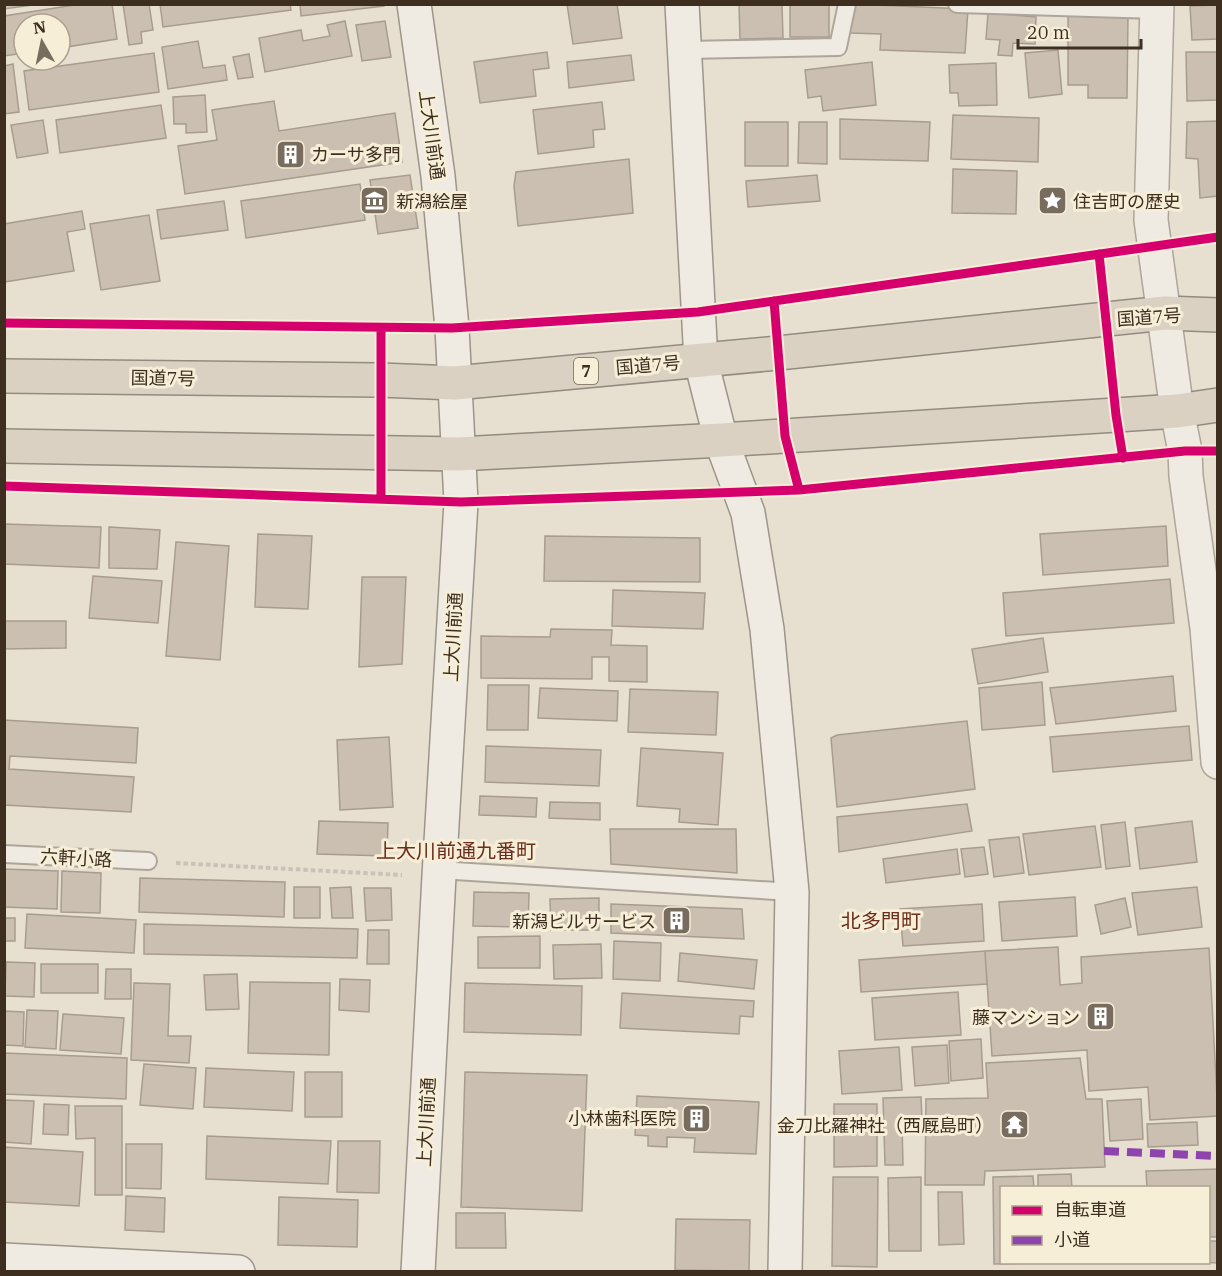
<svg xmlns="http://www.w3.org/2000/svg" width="1222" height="1276" font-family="'IBM Plex Serif','Noto Sans JP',serif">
  <rect width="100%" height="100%" fill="#e7e0d1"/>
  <path fill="#cbbfb2" stroke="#a89c90" stroke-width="1.5" d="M4,4h36l-36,5z
    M81,4h31l5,35 -57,9v-24h-36v29l-20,3v-40z
    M123,4h26l4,26 -12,2 1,11 -13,2z
    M160,4h130l1,6 -128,17z
    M300,4h84v2l-83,10z
    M567,4h50l5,34 -49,6z
    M739,4h43l1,34 -43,1z
    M790,4h39v33h-39z
    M851,4l117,5 -3,44 -85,-3 1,-16 -31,-1z
    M1218,5v34l-26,1 -2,-34z
    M988,13l48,4 -1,27 -22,-1 -1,13 -14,-1 2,-15 -14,-1z
    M1068,16h60l-1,82h-39v-13h-20z
    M345,21l7,35 -87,16 -6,-34 42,-8 2,11 27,-5 -3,-11z
    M385,21l6,36 -29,4 -6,-36z
    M198,41l5,27 22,-3 2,15 -59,9 -6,-42z
    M1058,50l4,44 -33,4 -4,-45z
    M547,52l2,16 -16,2 3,26 -56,7 -6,-41z
    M1186,52h32v48l-31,1z
    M154,53l5,39 -130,18 -5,-39z
    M249,54l4,23 -15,2 -5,-22z
    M631,55l3,25 -65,8 -2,-26z
    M872,62l4,43 -53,6 -2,-15 -13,2 -3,-28z
    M996,63l1,42 -38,1 -1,-13h-8l-1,-28z
    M13,64l6,48 -15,2v-48z
    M205,95l2,37 -21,1v-9h-12l-1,-27z
    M274,101l5,30 116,-18 7,49 -217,32 -7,-48 39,-6 -5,-30z
    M602,102l3,27 -12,1 1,17 -56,7 -5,-44z
    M161,105l5,33 -106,15 -4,-33z
    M953,115l86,3 -1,44 -87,-3z
    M840,119l90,3 -2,39 -88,-2z
    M43,120l5,33 -31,5 -6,-33z
    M1218,121v75l-18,2 -2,-39 -12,-1 1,-36z
    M745,122h43v44h-43z
    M799,122h28v42l-29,-1z
    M629,159l4,54 -115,13 -4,-40 2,-14z
    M953,169l64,2 -1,43 -64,-1z
    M410,175l8,53 -40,6 -8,-54z
    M817,175l3,26 -72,6 -2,-26z
    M360,184l5,36 -119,18 -5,-37z
    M224,201l4,29 -67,9 -4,-29z
    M82,211l3,18 -18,3 7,39 -70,11v-58z
    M149,215l11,66 -59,9 -11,-66z
    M4,524l97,3 -2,41 -95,-4z
    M1166,526l2,40 -125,9 -3,-41z
    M109,527l51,3 -3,39 -48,-1z
    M258,534l54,2 -4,73 -53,-2z
    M545,536l155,2v44l-156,-1z
    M176,542l53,4 -9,114 -54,-4z
    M93,576l69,5 -4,42 -69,-5z
    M362,577h44l-4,87 -43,3z
    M1170,579l4,44 -168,13 -3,-43z
    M613,590l92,3 -2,36 -91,-3z
    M4,621h62v27l-62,1z
    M551,629l61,1 -1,15 36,1v36l-38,-1v-24h-17v22l-111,-1v-42l69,1z
    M1043,638l5,34 -70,12 -6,-35z
    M1173,676l3,35 -120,13 -6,-36z
    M1042,682l3,43 -63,5 -3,-42z
    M488,685h41l-1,45h-41z
    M540,688l78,3 -1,30 -79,-3z
    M630,689l88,3 -2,43 -88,-3z
    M4,720l134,8 -2,35 -126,-7 -1,13 125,8 -3,35 -127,-7z
    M967,721l8,68 -138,18 -6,-69 6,-3z
    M1189,726l3,34 -139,12 -3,-35z
    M389,737l4,70 -53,3 -3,-70z
    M486,746l115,4 -2,36 -114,-4z
    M641,748l82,5 -5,72 -39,-3 1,-13 -43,-3z
    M480,796l57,2 -1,19 -57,-2z
    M550,802l50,1v17l-51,-2z
    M967,804l5,27 -133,21 -2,-35z
    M319,821l69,2 -1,33 -70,-2z
    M1192,821l5,41 -57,7 -5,-41z
    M1125,822l5,44 -24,3 -5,-44z
    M1095,826l6,41 -72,8 -6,-41z
    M610,829h126l1,44 -126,-9z
    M1019,837l5,36 -30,4 -5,-37z
    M984,847l4,27 -23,3 -4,-28z
    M957,849l3,25 -74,9 -3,-24z
    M4,869l54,2 -1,38 -53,-2z
    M62,871l39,2 -1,40 -39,-1z
    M140,878l145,4 -1,35 -145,-5z
    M294,887h26v31h-26z
    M351,887l2,31h-21l-2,-30z
    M1197,887l5,40 -64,8 -6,-42z
    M364,888h27l1,32 -26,1z
    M474,892l55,1 -1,34 -55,-1z
    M1075,897l2,39 -75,5 -3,-39z
    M599,898v32h-48l-1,-31z
    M1125,898l6,29 -30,7 -6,-29z
    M611,904l131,5 2,30 -133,-6z
    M982,904l2,37 -81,5 -3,-37z
    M27,914l109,6 -2,33 -109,-5z
    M4,918h11v23h-11z
    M144,924l214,5 -1,29 -213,-4z
    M368,930h21v34h-22z
    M540,936v32h-62v-31z
    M614,941l47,2 -1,38 -47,-2z
    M601,944l1,34 -48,1 -1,-34z
    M1058,947l2,38 22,-2 -1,-26 128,-9 9,168 -68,4 -2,-33 -59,4 -2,-41 -95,6 -7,-105z
    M985,951l2,33 -126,8 -2,-32z
    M680,953l77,7 -3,29 -76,-8z
    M6,962l29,1 -1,34 -29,-1z
    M41,964h57v29h-57z
    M106,969h25v30h-26z
    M237,974l2,35 -33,1 -2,-35z
    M340,979l30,1 -1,32 -30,-2z
    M250,982l80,1 -1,72 -81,-2z
    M134,983l36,1 -2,52h23l-2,27 -58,-3z
    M465,983l117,3 -1,49 -117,-3z
    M958,992l3,43 -86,5 -3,-42z
    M622,993l132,8 -1,16 -13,-1 -1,18 -119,-6z
    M27,1010l31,1 -2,38 -31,-2z
    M4,1011l20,1 -1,34 -19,-1z
    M63,1014l61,4 -3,36 -61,-4z
    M981,1039l2,39 -32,3 -2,-40z
    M947,1045l2,38 -34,3 -3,-39z
    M899,1047l3,43 -60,4 -3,-43z
    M4,1053l123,5 -1,41 -122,-5z
    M1080,1058l6,41h16l3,68 -120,4 -1,14h-59l1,-86 62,-1 -2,-35z
    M144,1064l52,4 -3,41 -53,-4z
    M206,1068l88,4 -2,39 -88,-4z
    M305,1072h37v45h-37z
    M465,1072l122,3 -5,136 -121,-4z
    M637,1096l122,6 -3,52 -62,-2 1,-14 -28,-1v10l-19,-1v-10l-13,-1z
    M921,1097l1,23 -20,2 1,43h-18l-2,-67z
    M1141,1099l2,40 -33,2 -3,-40z
    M4,1100l30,1 -3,43 -27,-2z
    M44,1104l25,1 -1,30 -25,-1z
    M834,1104h43v62l-43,1z
    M75,1106h47v89h-27v-57l-19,1z
    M1197,1122l1,23 -50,2 -1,-23z
    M207,1136l124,5 -3,43 -122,-5z
    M338,1141h42l-1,52 -42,-1z
    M126,1144h36l-1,45 -35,-1z
    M4,1147l79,5 -4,54 -75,-4z
    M1218,1169v68h-10v-49h-61l-1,-17z
    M1071,1174l1,14h-34v-13z
    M1033,1176l1,12h-32v74l33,1 -41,1 -1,-87z
    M833,1177h45l-1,90 -45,-1z
    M921,1177v74h-32l-1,-73z
    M938,1192h24l2,52 -25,1z
    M126,1196l39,2 -1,34 -39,-2z
    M279,1197l79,3 -1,47 -79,-2z
    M456,1213h49l1,35h-50z
    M676,1219l74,1 -1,51 -74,-1z
    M1208,1241h10v22l-18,-1h8z"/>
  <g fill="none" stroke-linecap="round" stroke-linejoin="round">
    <defs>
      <path id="lane" d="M957,4l200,6
        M685,50l153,-3 9,-43
        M4,854l144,7
        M439,870l353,22"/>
      <path id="street" d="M1157,4l-6,216 26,191 8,40 1,25 21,152 11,134"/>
      <path id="secondary" d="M414,4l24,172 14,152 9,174 -22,374 -21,396
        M682,4l19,357 20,79 27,73 19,116 25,263 -7,380
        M4,1260l234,12"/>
      <path id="highway" d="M4,376l376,4 75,3 323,-30 387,-40 53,2
        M4,446l455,8 262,-14 395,-25 61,-4 41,-6"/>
    </defs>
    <use href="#lane" stroke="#ada599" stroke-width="20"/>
    <use href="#street" stroke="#ada599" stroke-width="36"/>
    <use href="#secondary" stroke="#9c958a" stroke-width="36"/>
    <use href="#highway" stroke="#928b80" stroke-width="36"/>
    <path stroke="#c8c2b9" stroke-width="4" stroke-dasharray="4.5 3" stroke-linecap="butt" d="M176,863l226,12"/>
    <use href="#lane" stroke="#efebe3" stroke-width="16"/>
    <use href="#street" stroke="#efebe3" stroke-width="33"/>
    <use href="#secondary" stroke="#efebe3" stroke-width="33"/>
    <use href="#highway" stroke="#dad1c2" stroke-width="33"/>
    <path stroke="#8e44ad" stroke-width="8" stroke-dasharray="15 8" stroke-linecap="butt" d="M1104,1151l114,5"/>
    <defs>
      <path id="cycleway" d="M1099,254l17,161 7,43
        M774,301l11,135 14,54
        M4,323l448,5 246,-16 520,-75
        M4,486l457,16 338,-12 386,-39h33
        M381,499v-171"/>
    </defs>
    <use href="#cycleway" stroke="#f7eed8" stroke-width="13"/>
    <use href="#cycleway" stroke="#d6006c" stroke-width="9"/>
  </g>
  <defs>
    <symbol id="building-square" viewBox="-11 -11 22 22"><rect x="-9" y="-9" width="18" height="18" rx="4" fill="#786c5e" stroke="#f7eed8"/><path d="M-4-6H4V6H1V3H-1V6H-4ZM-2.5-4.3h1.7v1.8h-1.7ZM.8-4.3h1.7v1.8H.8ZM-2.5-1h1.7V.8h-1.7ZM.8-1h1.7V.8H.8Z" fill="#fff"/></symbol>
    <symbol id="museum-square" viewBox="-11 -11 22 22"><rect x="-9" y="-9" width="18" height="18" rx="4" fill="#786c5e" stroke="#f7eed8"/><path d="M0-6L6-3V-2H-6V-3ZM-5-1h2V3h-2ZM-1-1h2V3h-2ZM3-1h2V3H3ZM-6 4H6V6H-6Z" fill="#fff"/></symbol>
    <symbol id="sight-square" viewBox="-11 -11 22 22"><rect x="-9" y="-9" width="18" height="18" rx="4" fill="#786c5e" stroke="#f7eed8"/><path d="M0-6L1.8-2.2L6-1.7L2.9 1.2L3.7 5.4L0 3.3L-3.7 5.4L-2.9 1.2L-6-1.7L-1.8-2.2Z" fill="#fff"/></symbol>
    <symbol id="temple-square" viewBox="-11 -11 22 22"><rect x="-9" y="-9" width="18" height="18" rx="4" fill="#786c5e" stroke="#f7eed8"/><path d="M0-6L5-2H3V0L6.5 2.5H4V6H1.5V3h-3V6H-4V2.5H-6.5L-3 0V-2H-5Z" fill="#fff"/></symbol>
  </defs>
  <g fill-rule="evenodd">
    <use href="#building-square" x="274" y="138" width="33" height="33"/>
    <use href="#museum-square" x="358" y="184" width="33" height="33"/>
    <use href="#sight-square" x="1036" y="184" width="33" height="33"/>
    <use href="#building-square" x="660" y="904" width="33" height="33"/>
    <use href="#building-square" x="1084" y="1000" width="33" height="33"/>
    <use href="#building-square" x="680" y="1102" width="33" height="33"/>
    <use href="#temple-square" x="998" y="1108" width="33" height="33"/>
  </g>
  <g text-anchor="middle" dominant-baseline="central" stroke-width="6" stroke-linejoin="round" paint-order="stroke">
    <rect fill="#f7eed8" stroke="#756857" stroke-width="1.5" x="574" y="358" width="24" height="26" rx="4.5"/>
    <g font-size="16" font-weight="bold" fill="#3d2e20">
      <text x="586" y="371">7</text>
    </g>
    <g font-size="18" fill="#3d2e20" stroke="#f7eed8">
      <text transform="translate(432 135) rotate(82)">上大川前通</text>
      <text transform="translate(1149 317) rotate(-4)">国道7号</text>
      <text transform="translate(648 365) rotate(-5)">国道7号</text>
      <text transform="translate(163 378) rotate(1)">国道7号</text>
      <text transform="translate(453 637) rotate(-87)">上大川前通</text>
      <text transform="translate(76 858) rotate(3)">六軒小路</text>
      <text transform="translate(426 1122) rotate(-87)">上大川前通</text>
    </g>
    <g font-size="18" fill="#3d2e20" stroke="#f7eed8" text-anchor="end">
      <text x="311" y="154" text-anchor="start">カーサ多門</text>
      <text x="396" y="201" text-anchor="start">新潟絵屋</text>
      <text x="1073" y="201" text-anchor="start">住吉町の歴史</text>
      <text x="656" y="921">新潟ビルサービス</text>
      <text x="1080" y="1017">藤マンション</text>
      <text x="676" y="1118">小林歯科医院</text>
      <text x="993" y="1125">金刀比羅神社（西厩島町）</text>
    </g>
    <g font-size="20" fill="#6b2e1e" stroke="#f7eed8">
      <text x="456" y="850">上大川前通九番町</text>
      <text x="881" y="920">北多門町</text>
    </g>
  </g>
  <rect width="1222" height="1276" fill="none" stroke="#3d2e20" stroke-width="12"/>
  <rect x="1000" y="1186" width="210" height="78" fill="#f7eed8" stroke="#ada18e" stroke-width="1.5"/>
  <rect x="1012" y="1206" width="30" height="9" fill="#d6006c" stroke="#ada18e" stroke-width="1.5"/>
  <text x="1054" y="1216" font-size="18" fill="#3d2e20">自転車道</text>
  <rect x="1012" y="1236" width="30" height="9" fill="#8e44ad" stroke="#ada18e" stroke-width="1.5"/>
  <text x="1054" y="1246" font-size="18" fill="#3d2e20">小道</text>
  <g transform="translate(42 42) rotate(351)"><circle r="28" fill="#f7eed8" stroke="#ada18e" stroke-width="1.5"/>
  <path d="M0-4.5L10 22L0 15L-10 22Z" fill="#786c5e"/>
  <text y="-9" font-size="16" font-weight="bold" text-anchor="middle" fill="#3d2e20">N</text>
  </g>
  <path d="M1018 39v9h123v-9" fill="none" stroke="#3d2e20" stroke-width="3"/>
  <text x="1027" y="39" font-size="18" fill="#3d2e20" stroke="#f7eed8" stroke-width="4.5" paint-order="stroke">20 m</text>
</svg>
